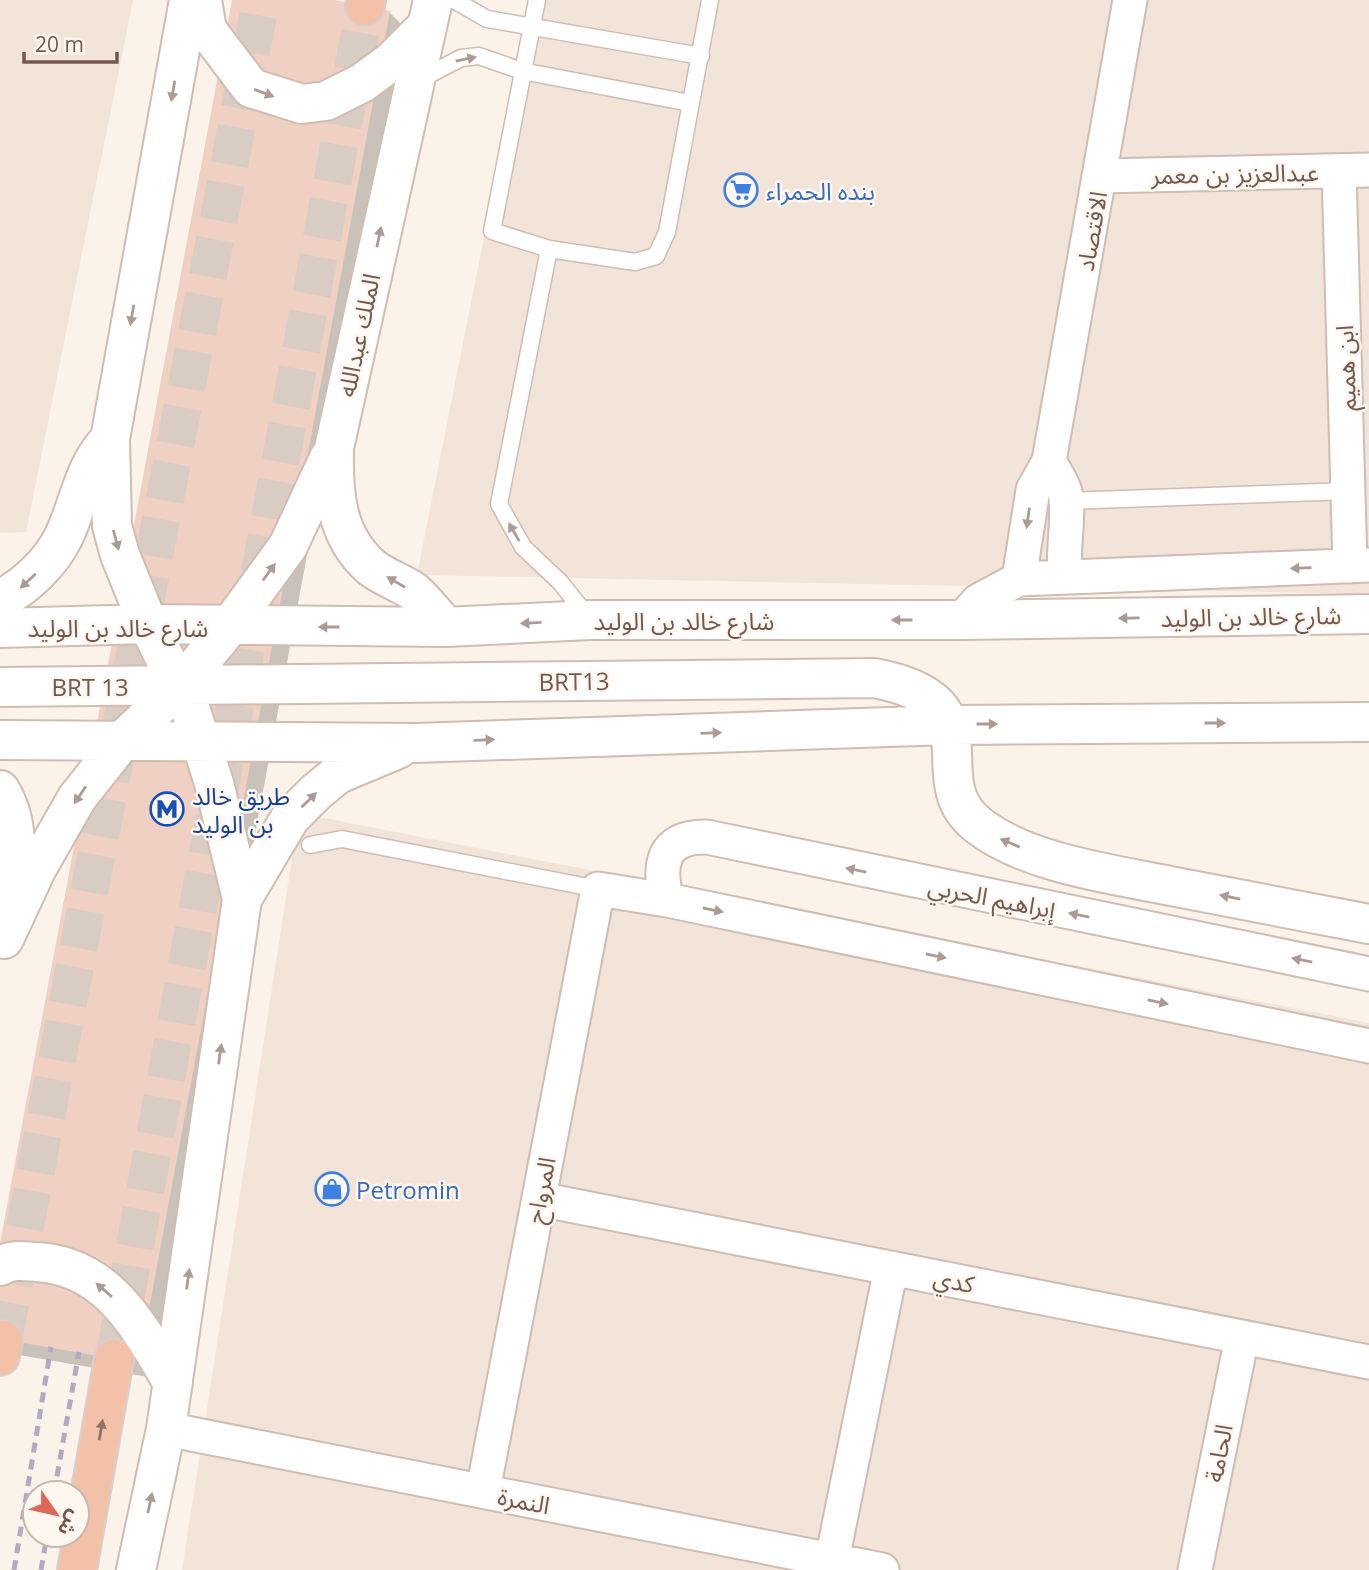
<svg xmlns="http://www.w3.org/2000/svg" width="1369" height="1570" font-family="'Open Sans','Noto Sans Arabic',sans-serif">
  <rect width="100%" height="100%" fill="#fbf3ea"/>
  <path fill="#f2e4d9" d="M0,0h133l-107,532 -26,1z
    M531,0h838v594l-952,-19z
    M299,813l1070,210v547h-1187z"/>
  <path fill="#0003" d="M234,0h89l66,12 16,16 -251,1350 -153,-26z"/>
  <path fill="#efd0c3" d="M232,0h102l56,11 -251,1352 -139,-24v-96z"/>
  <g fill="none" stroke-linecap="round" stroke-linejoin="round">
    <path stroke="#d9ccc3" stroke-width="38" stroke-dasharray="38 19" stroke-linecap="butt" d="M3,1340l258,-1340
      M114,1359l251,-1353"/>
    <defs>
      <path id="service" d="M454,0l33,19 214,37
        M537,0l-45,231 57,18 86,13 21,-6 11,-24 43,-232
        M419,80l42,-22 18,-2 43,15 168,32
        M549,249l-50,255 24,43 37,35 29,36
        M1066,501l283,-10
        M310,845l32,-6 256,50"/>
      <path id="minor" d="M1339,171l11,395
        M1100,176l269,-6
        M1049,461c5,10 13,20 16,31 5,24 -3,57 0,85
        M1019,579l14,-89 16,-29 81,-461
        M961,620l17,-19 41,-22 350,-14
        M667,900c-10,-36 -4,-64 40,-63l662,137
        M539,1199l830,163
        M166,1429l716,141
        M483,1491l115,-602 69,11 702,146
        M832,1560l59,-292
        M1195,1570l47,-233"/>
      <path id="secondary" d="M189,0l-79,439 2,87 8,29 28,69 43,87 23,72 28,116
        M202,0l5,30 44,58 51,16 24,-3 36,-18 30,-22 34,-34
        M433,0l-99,448c-1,44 1,87 37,119 12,10 29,15 42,24 12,10 23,25 33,36
        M0,600c26,-14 51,-37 64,-64 16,-34 19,-69 46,-97
        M0,628l148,-4 298,3 144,-7h371l408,-6
        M0,687l874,-9c129,24 43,99 104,147 51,40 141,50 203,63 62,12 125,24 188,36
        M0,740l415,3 535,-18 419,-3
        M0,790c22,36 15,74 9,114
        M4,939l33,-71 40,-70 45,-57 58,-55 49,-59 59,-81 41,-88
        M0,1266c12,-7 23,-5 37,-4 72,4 103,66 136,121
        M136,1570l30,-141 76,-530 48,-81 26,-26 22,-18 60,-25"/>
      <path id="trunk" d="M365,6l1,-6
        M0,1356l3,-16
        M77,1570l37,-211"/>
    </defs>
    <use href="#service" stroke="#cfbcb3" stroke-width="19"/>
    <use href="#minor" stroke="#cfbcb3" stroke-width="37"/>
    <use href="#secondary" stroke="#d1bcb1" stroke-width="42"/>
    <use href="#trunk" stroke="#d8d0ce" stroke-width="42"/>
    <use href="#service" stroke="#fff" stroke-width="16"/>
    <use href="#minor" stroke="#fff" stroke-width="33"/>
    <use href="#secondary" stroke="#fff" stroke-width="38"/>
    <use href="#trunk" stroke="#f2c1a7" stroke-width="38"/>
    <path stroke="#b5a8c5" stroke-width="5" stroke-dasharray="10 7" stroke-linecap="butt" d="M54,1493l25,-141
      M14,1570l37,-223
      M41,1570l6,-35"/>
  </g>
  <defs><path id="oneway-solid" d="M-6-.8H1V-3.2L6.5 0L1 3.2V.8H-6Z" transform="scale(1.75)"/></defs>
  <g fill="#ac9b95">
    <use href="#oneway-solid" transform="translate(466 59) rotate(-12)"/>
    <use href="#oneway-solid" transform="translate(173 91) rotate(100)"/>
    <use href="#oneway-solid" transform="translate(264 93) rotate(20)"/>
    <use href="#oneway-solid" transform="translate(379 237) rotate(-78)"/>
    <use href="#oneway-solid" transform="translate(132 315) rotate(100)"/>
    <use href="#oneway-solid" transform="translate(1028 518) rotate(98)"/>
    <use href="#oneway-solid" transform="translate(514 532) rotate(-120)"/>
    <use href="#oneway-solid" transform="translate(116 540) rotate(75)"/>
    <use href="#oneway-solid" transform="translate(1301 568) rotate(178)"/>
    <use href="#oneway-solid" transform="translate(269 572) rotate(-54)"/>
    <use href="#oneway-solid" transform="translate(28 581) rotate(137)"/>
    <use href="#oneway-solid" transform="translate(396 582) rotate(-150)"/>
    <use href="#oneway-solid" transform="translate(1129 618) rotate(179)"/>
    <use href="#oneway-solid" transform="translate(902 620) rotate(-180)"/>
    <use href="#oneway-solid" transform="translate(531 623) rotate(177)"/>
    <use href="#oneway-solid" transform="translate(329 627) rotate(180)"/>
    <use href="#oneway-solid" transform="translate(1215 723)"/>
    <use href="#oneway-solid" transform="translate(987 724)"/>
    <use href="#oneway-solid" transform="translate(711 733) rotate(-2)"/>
    <use href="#oneway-solid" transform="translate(484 740) rotate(-2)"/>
    <use href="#oneway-solid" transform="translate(80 795) rotate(124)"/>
    <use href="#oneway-solid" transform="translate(309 800) rotate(-44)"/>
    <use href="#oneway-solid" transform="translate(1010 843) rotate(-157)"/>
    <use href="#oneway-solid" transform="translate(856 870) rotate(-169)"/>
    <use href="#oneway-solid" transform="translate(1230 897) rotate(-169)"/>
    <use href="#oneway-solid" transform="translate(713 910) rotate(12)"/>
    <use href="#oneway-solid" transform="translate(1079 915) rotate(-169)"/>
    <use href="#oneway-solid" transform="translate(936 956) rotate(12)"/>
    <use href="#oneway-solid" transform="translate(1302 960) rotate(-169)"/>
    <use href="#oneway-solid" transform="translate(1158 1002) rotate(12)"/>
    <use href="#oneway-solid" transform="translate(220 1054) rotate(-82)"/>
    <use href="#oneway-solid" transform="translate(188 1279) rotate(-82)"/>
    <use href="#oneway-solid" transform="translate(104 1290) rotate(-139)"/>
    <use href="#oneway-solid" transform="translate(150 1503) rotate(-78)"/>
  </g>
  <use fill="#947265" href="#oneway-solid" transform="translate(101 1430) rotate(-80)"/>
  <defs>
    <symbol id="supermarket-ring" viewBox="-11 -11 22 22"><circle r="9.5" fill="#fef7f0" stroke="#3f7fe0" stroke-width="1.5"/><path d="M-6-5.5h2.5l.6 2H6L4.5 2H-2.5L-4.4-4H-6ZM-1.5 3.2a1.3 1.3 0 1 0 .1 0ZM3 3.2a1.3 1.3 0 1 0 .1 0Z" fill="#3f7fe0"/></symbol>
    <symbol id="metro-ring" viewBox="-11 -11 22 22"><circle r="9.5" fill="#fef7f0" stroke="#1a4fb4" stroke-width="1.5"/><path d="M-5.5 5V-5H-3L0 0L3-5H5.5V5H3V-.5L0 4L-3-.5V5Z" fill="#1a4fb4"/></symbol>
    <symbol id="shop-ring" viewBox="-11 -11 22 22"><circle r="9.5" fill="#fef7f0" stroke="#3f7fe0" stroke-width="1.5"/><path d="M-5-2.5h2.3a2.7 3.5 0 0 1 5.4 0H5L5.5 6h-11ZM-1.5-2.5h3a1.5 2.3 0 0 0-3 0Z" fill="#3f7fe0"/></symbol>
  </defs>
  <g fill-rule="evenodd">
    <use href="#supermarket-ring" x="722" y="171" width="38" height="38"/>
    <use href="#metro-ring" x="148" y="790" width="38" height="38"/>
    <use href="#shop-ring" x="313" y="1170" width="38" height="38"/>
  </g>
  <g text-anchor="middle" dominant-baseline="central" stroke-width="5" stroke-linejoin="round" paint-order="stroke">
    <g font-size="24" fill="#74584f" stroke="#fef7f0">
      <text transform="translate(1235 173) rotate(-1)">عبدالعزيز بن معمر</text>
      <text transform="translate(1091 231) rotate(-80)">الاقتصاد</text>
      <text transform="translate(358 335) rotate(-78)">الملك عبدالله</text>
      <text transform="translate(1345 368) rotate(-92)">ابن هميم</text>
      <text transform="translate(1251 616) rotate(-1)">شارع خالد بن الوليد</text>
      <text x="684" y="620">شارع خالد بن الوليد</text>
      <text x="118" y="627">شارع خالد بن الوليد</text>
      <text transform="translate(574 681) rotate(-1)">BRT13</text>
      <text x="90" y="686">BRT 13</text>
      <text transform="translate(992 897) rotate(11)">إبراهيم الحربي</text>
      <text transform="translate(540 1190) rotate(-79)">المرواح</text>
      <text transform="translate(954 1280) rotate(11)">كدي</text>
      <text transform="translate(1218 1453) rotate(-79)">الحامة</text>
      <text transform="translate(524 1500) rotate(11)">النمرة</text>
    </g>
    <g font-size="24" fill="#366cbe" stroke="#fef7f0" text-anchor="start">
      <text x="766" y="190">بنده الحمراء</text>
      <text x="356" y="1189">Petromin</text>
    </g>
    <g font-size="24" fill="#164399" stroke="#fef7f0" text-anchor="start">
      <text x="192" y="795">طريق خالد<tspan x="192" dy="28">بن الوليد</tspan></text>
    </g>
  </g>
  <g transform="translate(56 1514) rotate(124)"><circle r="33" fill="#fef7f0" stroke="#c7b7b0" stroke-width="2"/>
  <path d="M0-5L12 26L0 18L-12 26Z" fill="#db6859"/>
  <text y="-10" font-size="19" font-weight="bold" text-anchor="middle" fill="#74584f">ش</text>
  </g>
  <path d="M24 52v10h93v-10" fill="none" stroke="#74584f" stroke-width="3.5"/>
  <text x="35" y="52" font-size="21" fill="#74584f" stroke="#fef7f0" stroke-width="5" paint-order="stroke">20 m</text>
</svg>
